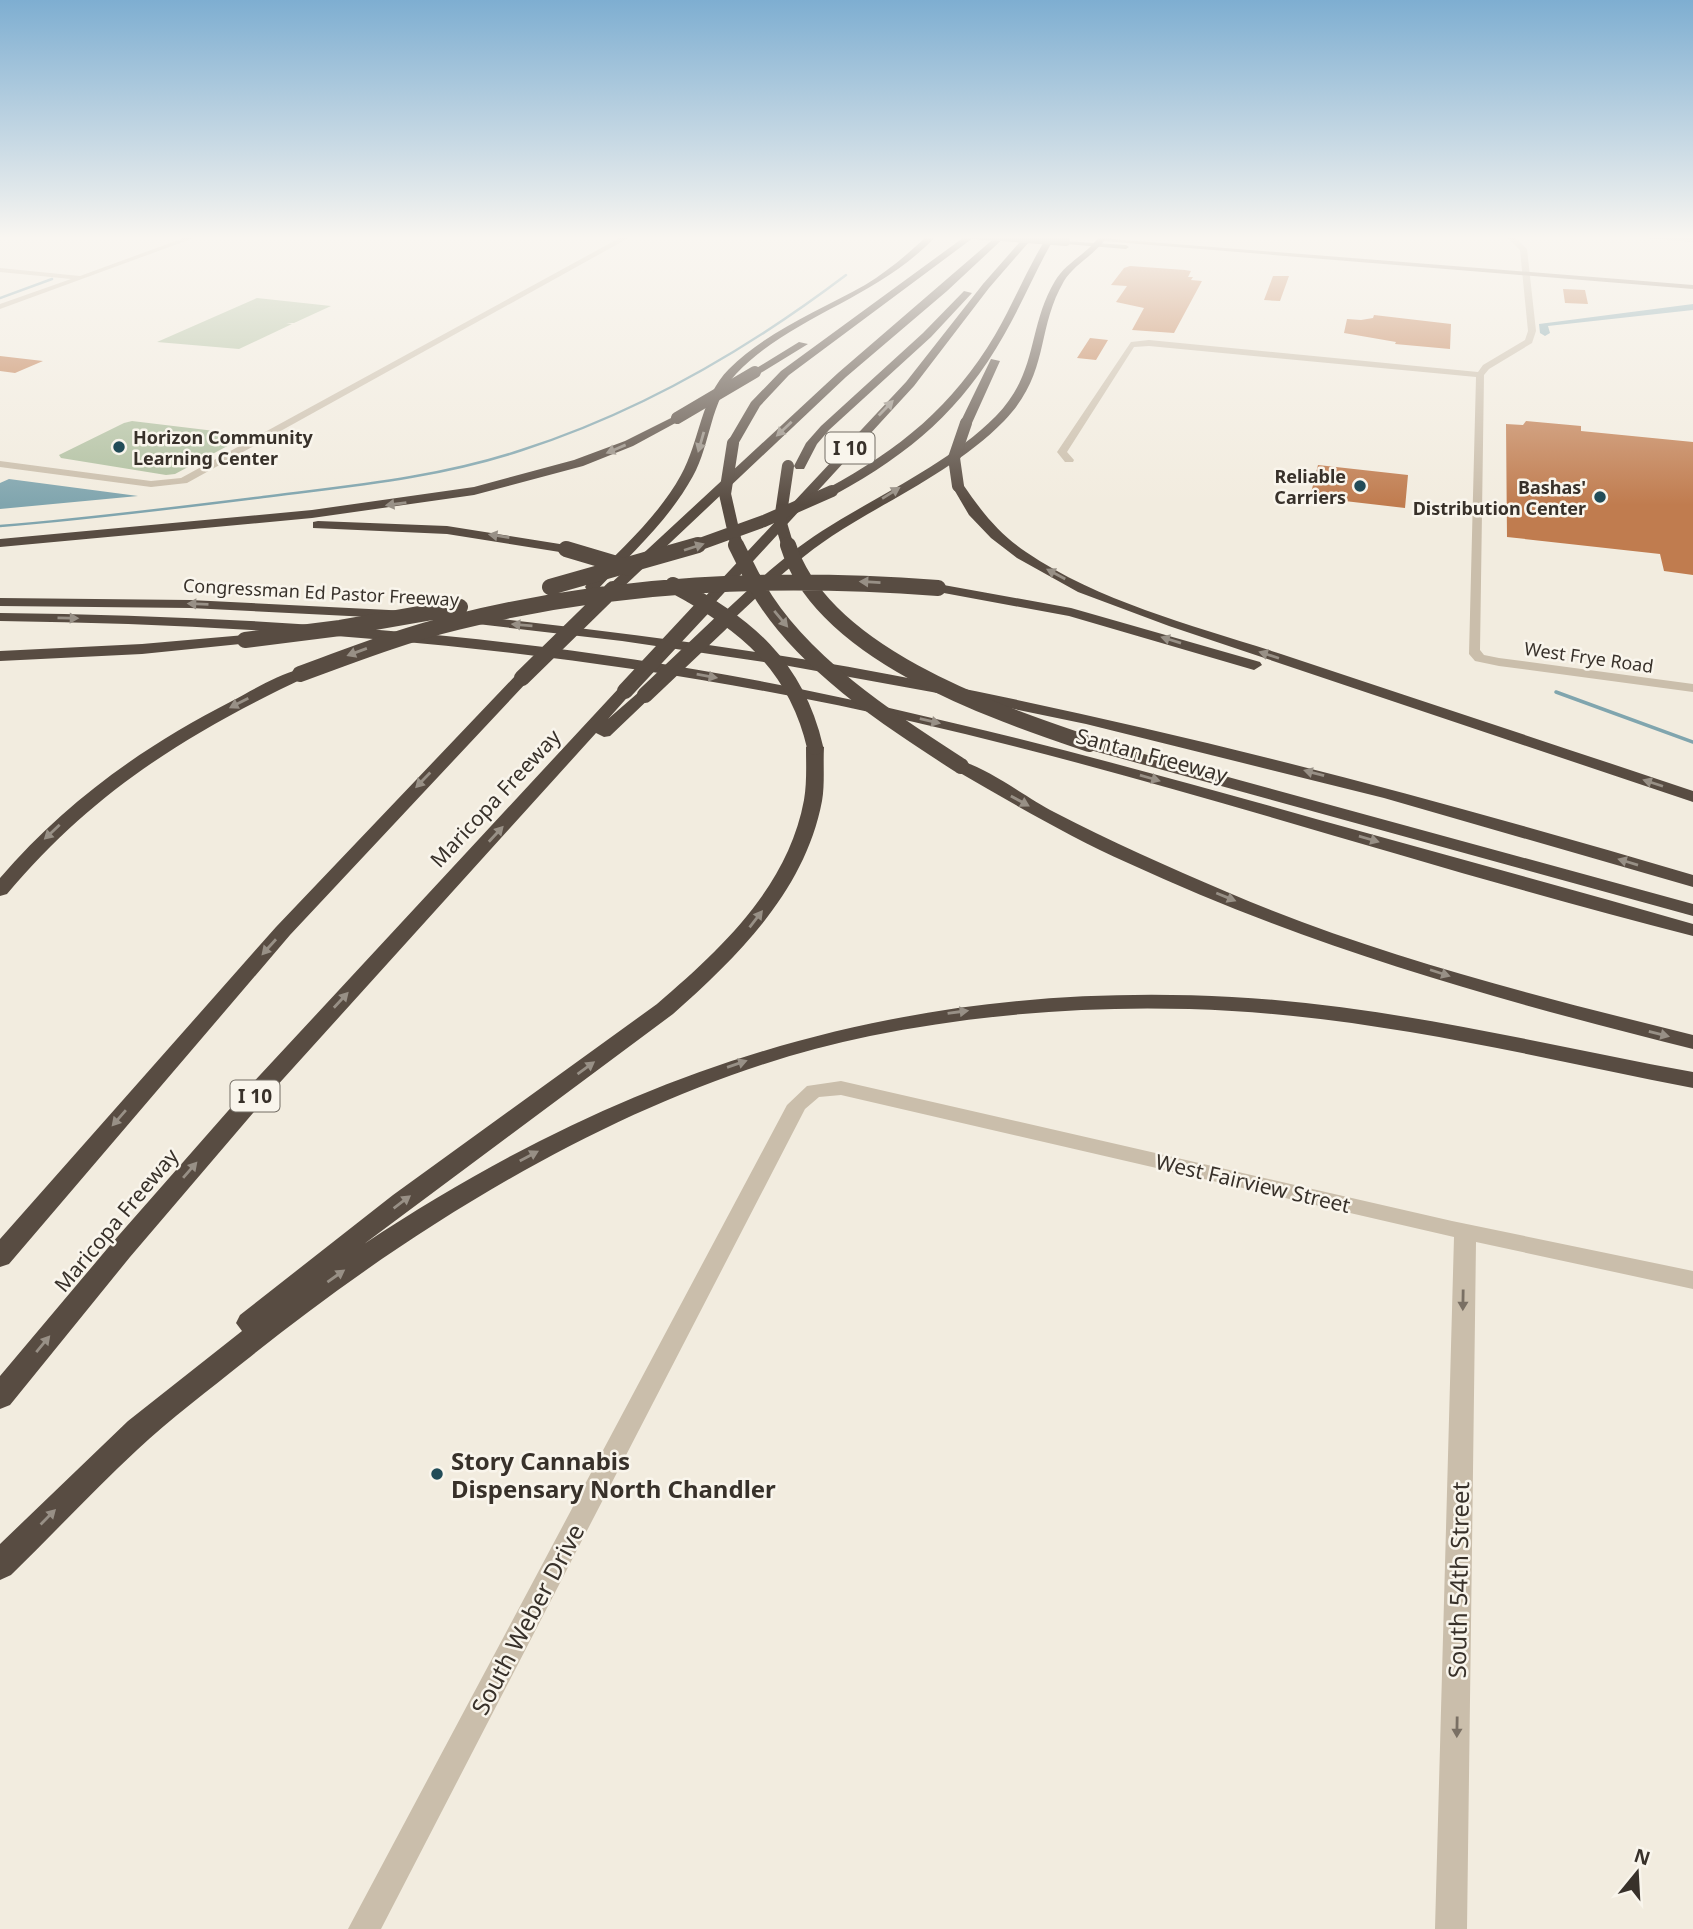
<svg xmlns="http://www.w3.org/2000/svg" width="1693" height="1929" font-family="'Noto Sans',sans-serif">
  <rect width="100%" height="100%" fill="#f2ecdf"/>
  <path fill="#b0c0a0" d="M257,298l74,8 -37,17h-8l6,1 -53,25 -82,-7z
    M132,421l116,14 -73,39 -9,1 -105,-17 -2,-3 65,-32z"/>
  <path fill="#80a5ae" d="M9,479l129,17 -138,13v-26z"/>
  <g fill="none" stroke-linecap="round" stroke-linejoin="round">
    <path stroke="#80a5ae" stroke-width="2.5" d="M0,298l52,-19
      M0,526c88,-7 175,-18 263,-29 87,-11 175,-19 259,-47 118,-38 225,-100 324,-175"/>
    <path stroke="#80a5ae" stroke-width="3.5" d="M1556,692l137,50"/>
    <path fill="#80a5ae" fill-rule="evenodd" d="M1693,304v6l-145,16 2,7 -5,3 -5,-3 -1,-9z"/>
  </g>
  <path fill="#c07c4f" d="M1130,266l55,4 6,1 -3,6h5l-2,3 11,1 -28,52 -42,-3 12,-22 -28,-6 11,-16 -16,-1 13,-17z
    M1273,276h16l-9,25 -16,-1z
    M1563,289l22,1 3,14 -23,-1z
    M1374,315l77,9 -1,25 -55,-5 1,-2 -52,-9 3,-14 14,1 12,-2z
    M1090,338l18,2 -12,20 -19,-2z
    M0,356l43,5 -28,12 -15,-2z
    M1526,421l55,5v5l112,11v133l-29,-4 -4,-17 -153,-17 -1,-113 17,1z
    M1318,465l90,10 -3,33 -95,-11z"/>
  <g fill="none" stroke-linecap="round" stroke-linejoin="round">
    <path fill="#cabeab" fill-rule="evenodd" d="M625,235h9l-447,248 -36,4 -151,-20v-6l151,20 30,-3z
      M1505,235h7l15,14 9,82 -4,12 -43,26 -5,6 -4,275 4,5 15,3 194,26v8l-194,-26 -24,-5 -6,-7 7,-277 -327,-31 -15,1 -67,105 7,8 -1,2h-8l-8,-10 74,-110 18,-2 329,32 5,-7 42,-25 3,-9 -8,-81z
      M1629,235l64,3v4l-61,-5z
      M841,1081l611,140 241,50v18l-217,-47 -9,687h-32l19,-692 -613,-142 -22,2 -14,12 -424,820h-33l439,-824 20,-19z"/>
    <path fill="#cabeab" fill-rule="evenodd" d="M192,235h10l-202,74v-5l71,-25 -71,-7v-4l80,8z"/>
    <path fill="#9d8e7d" fill-rule="evenodd" d="M1100,238l593,47v4l-591,-48z"/>
    <path fill="#796a5c" fill-rule="evenodd" d="M1064,241l62,4 3,2 -3,2 -60,-5z"/>
    <path fill="#584c42" fill-rule="evenodd" d="M928,235h9c-59,64 -145,80 -201,139 -26,27 -25,70 -43,102 -24,44 -62,78 -96,114h-10l-2,-3 2,-3c33,-34 71,-67 94,-109 19,-34 19,-77 48,-106 38,-38 90,-58 136,-84 23,-14 43,-31 63,-50z
      M967,235h10l-188,140 -29,31 -23,40h-8l-2,-3 24,-41 30,-31z
      M998,235h9l-60,56 -101,86 -228,215h-10l-2,-3 2,-3 230,-213z
      M1026,235h9l-46,53 -75,98 -202,220h-10l-2,-3 2,-3 204,-218 77,-98z
      M1048,235h8c-19,32 -33,67 -52,100 -42,74 -93,118 -168,159h-8v-6c72,-39 124,-81 167,-153 19,-33 33,-68 53,-100z
      M1100,235h8c-11,19 -33,28 -44,46 -29,50 -13,91 -60,140 -48,49 -115,78 -172,115 -39,26 -72,58 -106,90h-10l-2,-3 2,-3c34,-32 67,-64 106,-89 58,-37 125,-66 174,-115 43,-44 31,-88 59,-135 11,-19 33,-27 45,-46z
      M964,291l8,2 -41,44 -102,93 -12,14 -13,25h-8l-2,-3 12,-23 15,-17 102,-93z
      M799,342l9,2 -49,30 -9,-2z
      M991,359l9,2 -28,62 -10,2 -2,-2z
      M677,415l4,1v4l-48,26 -50,20 -109,29 -162,23 -312,29v-8l312,-29 162,-23 100,-27 51,-19z
      M958,482l4,1c19,28 36,50 64,69 75,51 170,74 255,102 138,46 275,91 412,137v11l-524,-176 -91,-34 -61,-34 -26,-20 -22,-23 -17,-29z
      M318,521l129,5 119,19 7,4 -7,4 -119,-19 -134,-6v-6z
      M938,584l133,24 189,54 2,3 -8,5 -185,-54 -136,-25 -2,-3z
      M0,598l190,2 219,11 7,4 -7,4 -219,-11 -190,-2z
      M0,613c255,3 510,20 760,68 188,36 372,86 556,138 126,35 252,69 377,105v12c-261,-66 -517,-154 -779,-214 -301,-69 -606,-97 -914,-101z
      M465,615c157,17 314,37 469,68 256,50 508,118 759,192v12l-309,-89 -298,-74 -154,-32 -154,-28 -156,-23 -162,-19 -2,-3 2,-3z
      M245,635l8,5 -3,3 -108,11 -142,7v-10l142,-7z
      M300,669l8,5 -2,3c-120,57 -213,115 -299,217l-7,2v-18c65,-76 144,-132 232,-177 21,-11 45,-26 68,-32z
      M522,673l6,2 2,3 -2,3 -238,254 -281,329 -9,3v-28l276,-312 240,-252z
      M625,686l8,5 -25,28 31,-27h12l2,3 -43,41 -6,1 -8,-4 -331,366 -135,158 -120,148 -10,4v-33l112,-133 137,-156 370,-399z
      M1089,739l604,165v12l-610,-168 -3,-4 3,-4z
      M815,742l9,5c-1,17 1,37 -2,54 -17,90 -84,155 -149,213l-309,230c269,-179 543,-264 868,-247 155,8 309,47 461,75v16c-152,-30 -306,-68 -461,-77 -122,-7 -243,1 -362,25 -226,46 -447,182 -625,325 -36,29 -74,57 -108,89 -43,40 -84,84 -126,125l-11,5v-36l128,-123 114,-90 -6,-8 4,-8 153,-120 264,-191c64,-55 131,-117 147,-204 3,-17 2,-36 2,-53z
      M961,761c27,7 66,37 93,51 56,29 114,55 173,80 149,64 309,104 466,143v14c-193,-48 -384,-102 -565,-186 -60,-27 -116,-60 -173,-93l-3,-4z"/>
    <path stroke="#796a5c" stroke-width="8" d="M974,235l92,7"/>
    <path stroke="#584c42" stroke-width="12" d="M677,418l78,-46
      M733,443l-8,51 12,53
      M788,466l-8,54 8,27
      M958,486l-4,-28 12,-35
      M692,547l72,-26 68,-30"/>
    <path stroke="#584c42" stroke-width="16" d="M736,545c7,14 14,29 22,43 43,75 132,132 203,178
      M788,545c34,108 203,166 301,199
      M566,549l64,19
      M673,585c72,38 123,80 142,162
      M550,587l148,-42
      M245,640l95,-12 120,-21
      M300,674c52,-19 103,-39 157,-52 161,-40 316,-46 481,-34
      M522,678l91,-89
      M625,691l82,-88
      M645,695l76,-72"/>
  </g>
  <defs><path id="oneway-solid" d="M-6-.8H1V-3.2L6.5 0L1 3.2V.8H-6Z" transform="scale(1.75)"/></defs>
  <g fill="#989086">
    <use href="#oneway-solid" transform="translate(886 408) rotate(-46)"/>
    <use href="#oneway-solid" transform="translate(784 429) rotate(137)"/>
    <use href="#oneway-solid" transform="translate(701 442) rotate(106)"/>
    <use href="#oneway-solid" transform="translate(616 449) rotate(157)"/>
    <use href="#oneway-solid" transform="translate(891 493) rotate(-32)"/>
    <use href="#oneway-solid" transform="translate(396 504) rotate(172)"/>
    <use href="#oneway-solid" transform="translate(499 536) rotate(-171)"/>
    <use href="#oneway-solid" transform="translate(694 547) rotate(-18)"/>
    <use href="#oneway-solid" transform="translate(1056 574) rotate(-152)"/>
    <use href="#oneway-solid" transform="translate(870 582) rotate(-177)"/>
    <use href="#oneway-solid" transform="translate(198 604) rotate(-178)"/>
    <use href="#oneway-solid" transform="translate(68 618) rotate(1)"/>
    <use href="#oneway-solid" transform="translate(781 619) rotate(50)"/>
    <use href="#oneway-solid" transform="translate(522 625) rotate(-175)"/>
    <use href="#oneway-solid" transform="translate(1171 640) rotate(-163)"/>
    <use href="#oneway-solid" transform="translate(357 652) rotate(160)"/>
    <use href="#oneway-solid" transform="translate(1269 655) rotate(-162)"/>
    <use href="#oneway-solid" transform="translate(707 676) rotate(10)"/>
    <use href="#oneway-solid" transform="translate(239 703) rotate(153)"/>
    <use href="#oneway-solid" transform="translate(930 721) rotate(13)"/>
    <use href="#oneway-solid" transform="translate(1314 773) rotate(-165)"/>
    <use href="#oneway-solid" transform="translate(1150 778) rotate(16)"/>
    <use href="#oneway-solid" transform="translate(423 780) rotate(134)"/>
    <use href="#oneway-solid" transform="translate(1653 783) rotate(-162)"/>
    <use href="#oneway-solid" transform="translate(1020 801) rotate(29)"/>
    <use href="#oneway-solid" transform="translate(52 832) rotate(137)"/>
    <use href="#oneway-solid" transform="translate(496 834) rotate(-47)"/>
    <use href="#oneway-solid" transform="translate(1369 839) rotate(16)"/>
    <use href="#oneway-solid" transform="translate(1628 862) rotate(-163)"/>
    <use href="#oneway-solid" transform="translate(1226 897) rotate(22)"/>
    <use href="#oneway-solid" transform="translate(756 919) rotate(-52)"/>
    <use href="#oneway-solid" transform="translate(269 947) rotate(132)"/>
    <use href="#oneway-solid" transform="translate(1440 973) rotate(18)"/>
    <use href="#oneway-solid" transform="translate(341 1000) rotate(-47)"/>
    <use href="#oneway-solid" transform="translate(958 1012) rotate(-8)"/>
    <use href="#oneway-solid" transform="translate(1659 1034) rotate(14)"/>
    <use href="#oneway-solid" transform="translate(737 1064) rotate(-19)"/>
    <use href="#oneway-solid" transform="translate(586 1068) rotate(-36)"/>
    <use href="#oneway-solid" transform="translate(119 1118) rotate(131)"/>
    <use href="#oneway-solid" transform="translate(529 1156) rotate(-28)"/>
    <use href="#oneway-solid" transform="translate(190 1170) rotate(-49)"/>
    <use href="#oneway-solid" transform="translate(402 1202) rotate(-37)"/>
    <use href="#oneway-solid" transform="translate(336 1276) rotate(-35)"/>
    <use href="#oneway-solid" transform="translate(43 1344) rotate(-50)"/>
    <use href="#oneway-solid" transform="translate(48 1517) rotate(-45)"/>
  </g>
  <g fill="#7a7064">
    <use href="#oneway-solid" transform="translate(1463 1300) rotate(91)"/>
    <use href="#oneway-solid" transform="translate(1457 1727) rotate(91)"/>
  </g>
  <linearGradient id="sky" x2="0" y2="1"><stop stop-color="#7eaed1"/><stop offset="0.47" stop-color="#f9f6f1"/><stop offset="1" stop-color="#f9f6f1" stop-opacity="0"/></linearGradient>
  <rect width="1693" height="505" fill="url(#sky)"/>
  <g fill="#224c58" stroke="#f9f5ec" stroke-width="2.5">
    <circle cx="119" cy="447" r="7"/>
    <circle cx="1360" cy="486" r="7"/>
    <circle cx="1600" cy="497" r="7"/>
    <circle cx="437" cy="1474" r="7"/>
  </g>
  <g text-anchor="middle" dominant-baseline="central" stroke-width="5" stroke-linejoin="round" paint-order="stroke">
    <g font-size="18" font-weight="bold" fill="#38312a" stroke="#f9f5ec" text-anchor="end">
      <text x="133" y="437" text-anchor="start">Horizon Community<tspan x="133" dy="21">Learning Center</tspan></text>
      <text x="1346" y="476">Reliable<tspan x="1346" dy="21">Carriers</tspan></text>
      <text x="1586" y="487">Bashas'<tspan x="1586" dy="21">Distribution Center</tspan></text>
    </g>
    <g font-size="18" fill="#38312a" stroke="#f9f5ec">
      <text transform="translate(321 592) rotate(3)">Congressman Ed Pastor Freeway</text>
      <text transform="translate(1589 657) rotate(8)">West Frye Road</text>
    </g>
    <g fill="#f9f5ec" stroke="#726c64" stroke-width="2">
      <rect x="825.5" y="432.5" width="49" height="31" rx="5"/>
      <rect x="230.5" y="1080.5" width="49" height="31" rx="5"/>
    </g>
    <g font-size="19" font-weight="bold" fill="#38312a">
      <text x="850" y="448">I 10</text>
      <text x="255" y="1096">I 10</text>
    </g>
    <g font-size="21" fill="#38312a" stroke="#f9f5ec">
      <text transform="translate(1152 755) rotate(15)">Santan Freeway</text>
      <text transform="translate(495 798) rotate(-47)">Maricopa Freeway</text>
      <text transform="translate(1253 1183) rotate(13)">West Fairview Street</text>
      <text transform="translate(116 1220) rotate(-50)">Maricopa Freeway</text>
    </g>
    <g font-size="24" font-weight="bold" fill="#38312a" stroke="#f9f5ec" text-anchor="start">
      <text x="451" y="1460">Story Cannabis<tspan x="451" dy="28">Dispensary North Chandler</tspan></text>
    </g>
    <g font-size="24" fill="#38312a" stroke="#f9f5ec">
      <text transform="translate(1458 1580) rotate(-89)">South 54th Street</text>
      <text transform="translate(527 1619) rotate(-62)">South Weber Drive</text>
    </g>
  </g>
  <g transform="translate(1637 1873) rotate(18)" stroke="#f9f5ec" stroke-width="5" paint-order="stroke">
  <path d="M0-5L12 26L0 18L-12 26Z" fill="#38312a"/>
  <text y="-10" font-size="19" font-weight="bold" text-anchor="middle" fill="#38312a">N</text>
  </g>
</svg>
